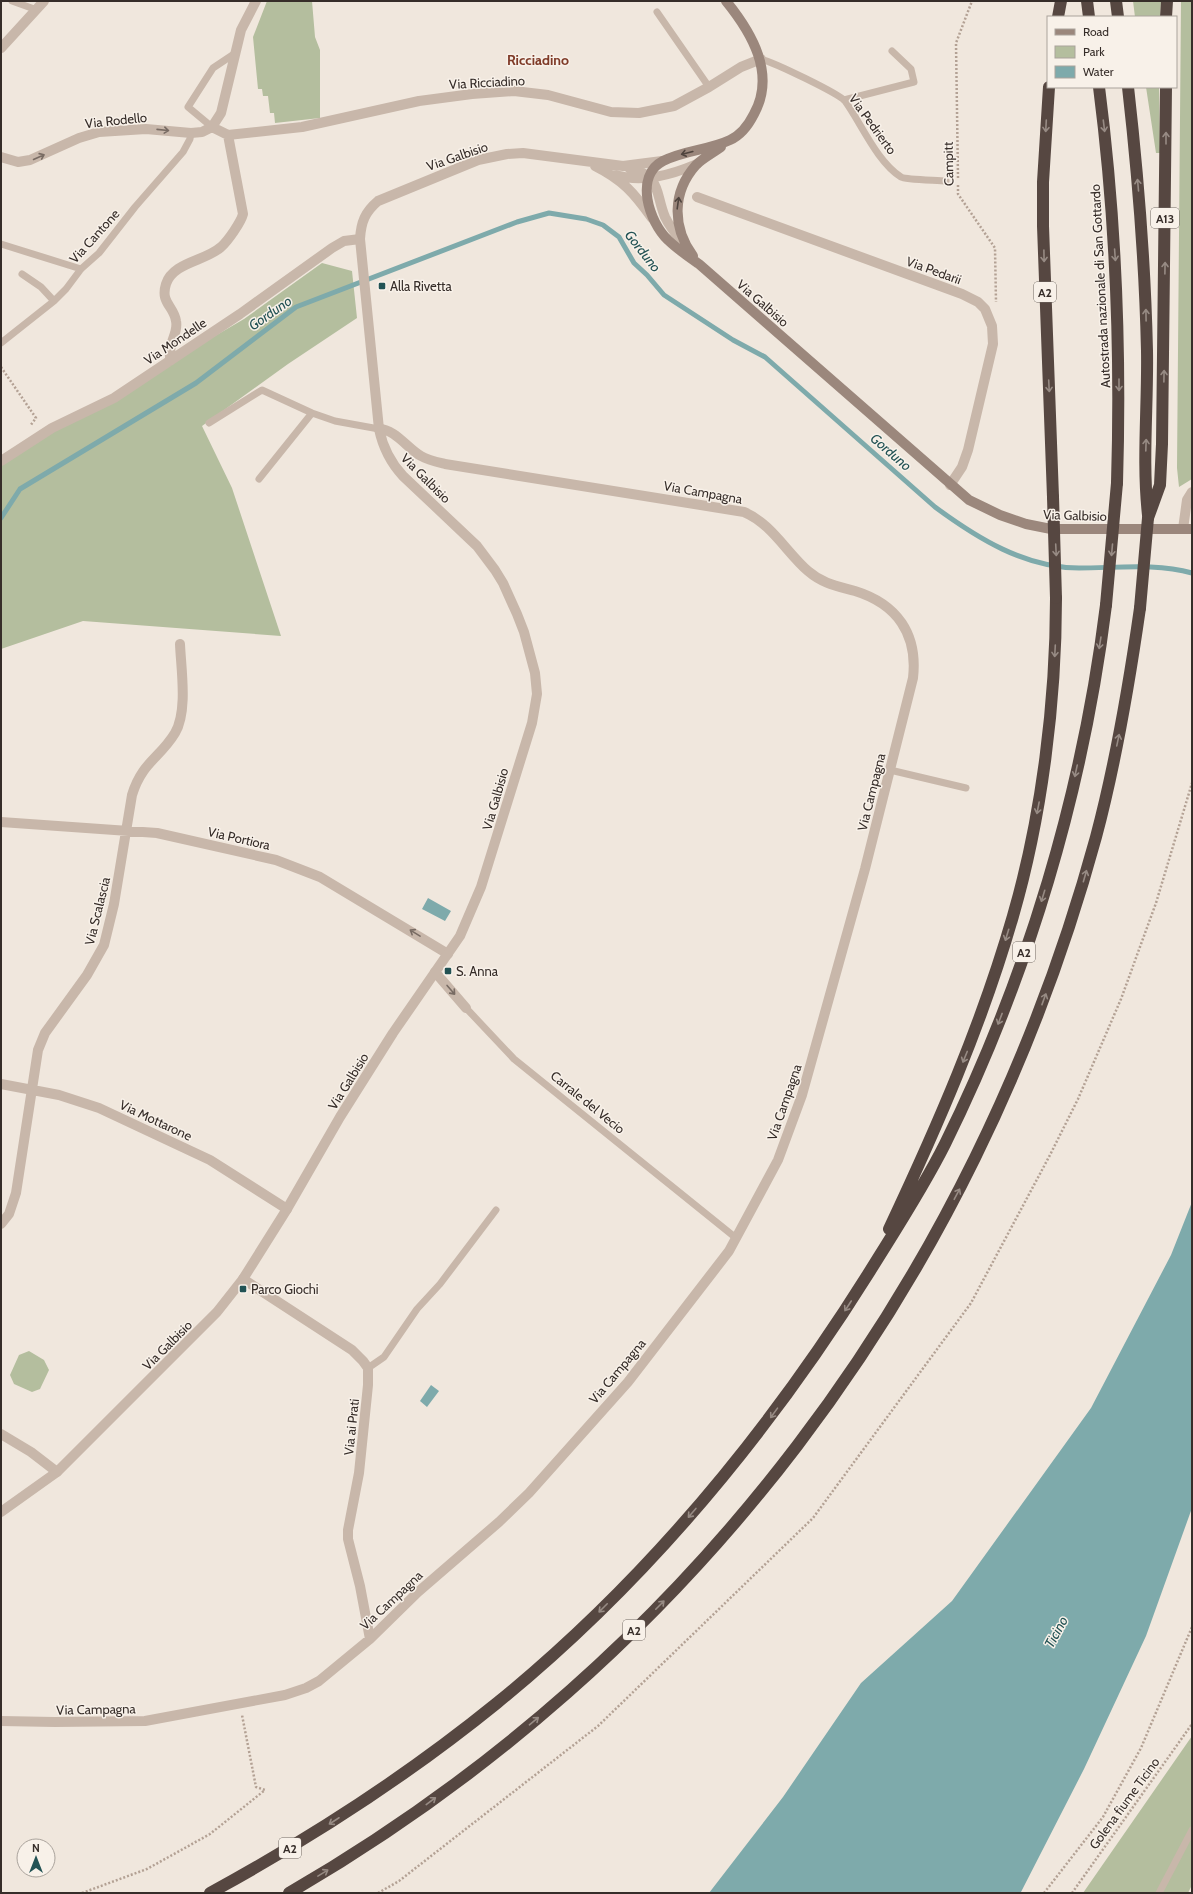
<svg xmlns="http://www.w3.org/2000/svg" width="1193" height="1894" font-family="Cabin,sans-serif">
  <rect width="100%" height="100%" fill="#f0e7dd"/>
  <path fill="#b4be9e" d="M267,1h45l3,36 5,13v68l-45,5 -1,-10h-4l-2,-17h-5l-1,-7h-4l-5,-52z
    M1133,1h28l-1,16h-25z
    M1181,1h11v478l-13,8 -2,-19z
    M1146,87h13l1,66h-4z
    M322,263l30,8 5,47 -69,46 -86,62 30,62 49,148 -198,-15 -82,28v-188l243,-142z
    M29,1351l15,9 5,10 -9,19 -8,3 -18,-8 -4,-9 9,-20z
    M1192,1736v149l-4,8h-105z"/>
  <path fill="#7eaaab" d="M428,898l23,13 -6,10 -23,-12z
    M1192,1202v306l-46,128 -62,133 -63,123 -312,1 74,-96 78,-114 91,-82 139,-193 80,-153z
    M431,1385l8,6 -12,16 -7,-6z"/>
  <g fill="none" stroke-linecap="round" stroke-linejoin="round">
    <path stroke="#7eaaab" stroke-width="5" d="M1,518l19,-29 176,-106 100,-76 221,-85 32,-9 37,6 17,6 16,12 15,26 13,12 17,20 69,45 32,17 170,150c42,31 90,61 144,61 38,0 77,-5 113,5"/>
    <path stroke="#b3a194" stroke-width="2.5" stroke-dasharray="2 2" stroke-linecap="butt" d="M958,178l-2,-135 16,-42
      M958,185v9l37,54 1,54
      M1,367l35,51 -6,8
      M82,1893l65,-24 63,-35 55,-44 -9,-3 -14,-72
      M378,1893l21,-12 199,-155 215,-208 158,-215 79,-148 28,-56 43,-100 35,-96 36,-120
      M1044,1893l59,-76 38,-69 51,-121
      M1072,1893l120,-169"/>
    <path stroke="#c8b7aa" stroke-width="7" d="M12,1l25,9
      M657,12l52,75
      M761,59c12,3 77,34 84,42 16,22 32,61 56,76 5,3 37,3 45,4
      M844,100l70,-18 -3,-13 -19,-18
      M212,127l-24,-20 25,-39 21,-14
      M1,244l80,25
      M22,274l19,13 13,14
      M1,343l53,-42 12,-12 15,-20 18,-16 36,-46 48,-55 7,-13 1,-6
      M209,423l53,-33 50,23 23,8 44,8
      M259,479l53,-66
      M890,770l76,18
      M466,1008l48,51 222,179
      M368,1368l16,-11 33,-48 23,-25 56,-74
      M1159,1893l33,-63"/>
    <path stroke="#c8b7aa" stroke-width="10" d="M1,48l43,-47
      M228,135l74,-8 117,-26 53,-7 42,-3 34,4 63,17 28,1 35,-7 35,-19 32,-20 20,-8
      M1,157l17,5 12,-2 49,-22 20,-6 47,-3 45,4 11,-1 10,-5 9,-14 20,-83 15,-29
      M697,197l265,97 16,8 7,7 7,17 1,18 -25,106 -6,17 -12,18
      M170,361c0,-5 0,-11 1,-16 2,-8 7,-15 5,-24 -2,-15 -16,-18 -10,-37 7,-22 40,-23 55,-37 7,-6 20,-25 22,-33l-15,-79 -16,-8
      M1,461l51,-33 62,-30 126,-84 92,-66 12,-7 16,-2
      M1183,529l4,-29 5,-8
      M1,822l156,11 119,27 44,17 128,77
      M435,972l31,36
      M1,1084l58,11 40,13 111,52 77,49
      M1,1224l8,-10 7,-21 22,-143 7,-17 42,-58 17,-30 10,-41 18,-109c10,-33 28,-37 43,-62 13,-22 6,-64 5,-89
      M243,1279l109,71 11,11 5,7v17l-9,88 -11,57v9l12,47 10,53
      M1,1434l30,18 26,20
      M1,1721l54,1 90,-1 140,-26 21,-7 13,-7 51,-42 48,-47 81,-70 30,-29 99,-111 101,-131 49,-91 24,-65 63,-226 48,-191c5,-44 -16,-74 -58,-87 -18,-5 -32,-7 -47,-20 -21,-18 -37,-48 -64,-59l-299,-48c-8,-2 -17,-4 -24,-8 -14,-8 -26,-27 -42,-27"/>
    <path stroke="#c8b7aa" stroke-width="10" d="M595,166c28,14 39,27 57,52
      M629,168c33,8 26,25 36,49 5,11 13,20 21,29
      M615,175c28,8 56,0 82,-11
      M1,1512l56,-40 160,-160 26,-33 44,-70 53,-92 53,-84 67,-97 21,-49 51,-164 5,-29 -2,-21 -11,-41 -7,-18 -14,-31 -8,-13 -18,-24 -74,-70c-13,-14 -20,-28 -24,-47l-19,-190c1,-17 5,-27 18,-38l100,-41 29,-6 16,-1 100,13 39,-5"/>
    <path stroke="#9b877c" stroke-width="10" d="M726,1c26,32 50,73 28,113 -5,10 -13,21 -24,26 -21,10 -46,10 -67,21 -29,15 -14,61 5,79 9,9 21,17 31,24l270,236 31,15 26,9 25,5h141
      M693,256c-21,-29 -21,-64 3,-91 7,-7 17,-12 25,-18"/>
    <path stroke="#564741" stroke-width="12" d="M1087,1l2,16
      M1116,1l2,16
      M1058,17l3,-16
      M1166,17l1,-16
      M1049,87l-6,95v44l10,271
      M1099,87c17,132 22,264 18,396
      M1128,87c10,88 17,175 19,264 1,54 -5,109 1,164
      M1148,518l12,-33 2,-41 4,-357
      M889,1229c48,-102 93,-205 124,-313 29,-100 43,-215 43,-318
      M210,1893c101,-55 197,-117 287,-190 150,-122 271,-269 373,-432 26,-42 53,-83 75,-127 83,-168 138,-353 161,-539
      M289,1893c402,-233 685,-609 807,-1056 20,-75 33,-152 44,-229"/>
    <path stroke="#564741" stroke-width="12" d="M1053,497l3,101
      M1106,605l11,-122
      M1140,608l8,-90"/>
  </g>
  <defs><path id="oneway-shaft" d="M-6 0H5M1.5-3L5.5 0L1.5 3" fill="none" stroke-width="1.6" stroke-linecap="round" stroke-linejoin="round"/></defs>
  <g stroke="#978b84">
    <use href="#oneway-shaft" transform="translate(1046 126) rotate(93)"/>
    <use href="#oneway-shaft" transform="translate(1104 126) rotate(83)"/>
    <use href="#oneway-shaft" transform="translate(1166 138) rotate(-90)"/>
    <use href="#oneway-shaft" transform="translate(1138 185) rotate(-95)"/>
    <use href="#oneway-shaft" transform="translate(1115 255) rotate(86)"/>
    <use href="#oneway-shaft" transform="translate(1044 256) rotate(89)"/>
    <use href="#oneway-shaft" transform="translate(1165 268) rotate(-89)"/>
    <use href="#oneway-shaft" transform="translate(1146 315) rotate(-91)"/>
    <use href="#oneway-shaft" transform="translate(1164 376) rotate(-89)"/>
    <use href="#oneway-shaft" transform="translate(1119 385) rotate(90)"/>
    <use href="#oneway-shaft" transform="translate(1049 386) rotate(87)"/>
    <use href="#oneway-shaft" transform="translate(1146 445) rotate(-88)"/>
    <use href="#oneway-shaft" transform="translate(1056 550) rotate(87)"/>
    <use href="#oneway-shaft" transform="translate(1112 550) rotate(95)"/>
    <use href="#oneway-shaft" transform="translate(1100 643) rotate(99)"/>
    <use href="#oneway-shaft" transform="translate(1055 651) rotate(93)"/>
    <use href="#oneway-shaft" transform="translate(1118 740) rotate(-78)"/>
    <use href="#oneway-shaft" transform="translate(1076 771) rotate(102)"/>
    <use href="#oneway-shaft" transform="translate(1038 808) rotate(101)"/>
    <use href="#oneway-shaft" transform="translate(1085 876) rotate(-74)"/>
    <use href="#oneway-shaft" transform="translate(1043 896) rotate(107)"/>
    <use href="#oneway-shaft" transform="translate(1007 935) rotate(107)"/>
    <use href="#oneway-shaft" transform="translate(1044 999) rotate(-70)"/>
    <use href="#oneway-shaft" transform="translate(1000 1019) rotate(111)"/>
    <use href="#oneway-shaft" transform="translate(965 1057) rotate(112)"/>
    <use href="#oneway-shaft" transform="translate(957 1194) rotate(-62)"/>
    <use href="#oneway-shaft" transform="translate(848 1306) rotate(123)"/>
    <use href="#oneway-shaft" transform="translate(774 1413) rotate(126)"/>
    <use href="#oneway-shaft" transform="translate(692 1513) rotate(131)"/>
    <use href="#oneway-shaft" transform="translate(660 1605) rotate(-45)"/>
    <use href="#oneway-shaft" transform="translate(603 1608) rotate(135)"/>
    <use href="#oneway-shaft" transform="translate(534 1721) rotate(-40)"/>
    <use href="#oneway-shaft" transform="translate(431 1801) rotate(-37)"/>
    <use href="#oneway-shaft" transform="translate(334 1821) rotate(147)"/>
    <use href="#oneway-shaft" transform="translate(323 1873) rotate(-31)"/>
  </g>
  <g stroke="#786b63">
    <use href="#oneway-shaft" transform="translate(163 130) rotate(6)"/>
    <use href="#oneway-shaft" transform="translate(39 157) rotate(-24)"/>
    <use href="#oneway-shaft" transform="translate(415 933) rotate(-148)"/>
    <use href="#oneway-shaft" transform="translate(451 990) rotate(49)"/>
  </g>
  <g stroke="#4f443e">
    <use href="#oneway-shaft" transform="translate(687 153) rotate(166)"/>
    <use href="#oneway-shaft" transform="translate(678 203) rotate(-82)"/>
  </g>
  <g fill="#225254" stroke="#f8f1e9" stroke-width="1.5">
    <rect x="378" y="282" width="8" height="8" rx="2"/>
    <rect x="444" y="967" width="8" height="8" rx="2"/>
    <rect x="239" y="1285" width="8" height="8" rx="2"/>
  </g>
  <g text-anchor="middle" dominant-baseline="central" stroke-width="3" stroke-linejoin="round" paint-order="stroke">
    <g fill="#f8f1e9" stroke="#706863" stroke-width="1">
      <rect x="1151" y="208" width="28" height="20" rx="3"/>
      <rect x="1034" y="282" width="22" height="20" rx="3"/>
      <rect x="1013" y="942" width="22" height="20" rx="3"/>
      <rect x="623" y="1620" width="22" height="20" rx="3"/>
      <rect x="279" y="1838" width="22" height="20" rx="3"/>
    </g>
    <g font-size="12" font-weight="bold" fill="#362d29">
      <text x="1165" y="218">A13</text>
      <text x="1045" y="292">A2</text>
      <text x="1024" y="952">A2</text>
      <text x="634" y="1630">A2</text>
      <text x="290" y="1848">A2</text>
    </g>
    <g font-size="13" fill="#362d29" stroke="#f8f1e9">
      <text transform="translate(487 82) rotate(-3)">Via Ricciadino</text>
      <text transform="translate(116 120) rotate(-6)">Via Rodello</text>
      <text transform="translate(873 124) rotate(54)">Via Pedrierto</text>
      <text transform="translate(457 156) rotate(-19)">Via Galbisio</text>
      <text transform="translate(948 164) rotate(-91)">Campitt</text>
      <text transform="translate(94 236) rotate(-48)">Via Cantone</text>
      <text transform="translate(934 270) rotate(20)">Via Pedarii</text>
      <text transform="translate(1100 286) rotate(-93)">Autostrada nazionale di San Gottardo</text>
      <text transform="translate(763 303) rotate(41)">Via Galbisio</text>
      <text transform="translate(175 341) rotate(-34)">Via Mondelle</text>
      <text transform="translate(426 478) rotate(45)">Via Galbisio</text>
      <text transform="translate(703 492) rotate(10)">Via Campagna</text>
      <text transform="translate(1075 515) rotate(2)">Via Galbisio</text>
      <text transform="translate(871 792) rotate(-76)">Via Campagna</text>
      <text transform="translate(495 799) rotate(-74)">Via Galbisio</text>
      <text transform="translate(239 838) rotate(13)">Via Portiora</text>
      <text transform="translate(97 911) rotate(-76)">Via Scalascia</text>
      <text transform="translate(348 1081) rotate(-58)">Via Galbisio</text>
      <text transform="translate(588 1102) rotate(39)">Carrale del Vecio</text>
      <text transform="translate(784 1102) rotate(-71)">Via Campagna</text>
      <text transform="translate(156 1120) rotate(25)">Via Mottarone</text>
      <text transform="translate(167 1345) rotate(-45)">Via Galbisio</text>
      <text transform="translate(617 1371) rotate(-50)">Via Campagna</text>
      <text transform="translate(351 1427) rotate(-84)">Via ai Prati</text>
      <text transform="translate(391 1600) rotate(-43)">Via Campagna</text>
      <text transform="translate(96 1709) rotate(-1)">Via Campagna</text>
      <text transform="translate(1124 1803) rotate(-54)">Golena fiume Ticino</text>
    </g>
    <g font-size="13" fill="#362d29" stroke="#f8f1e9" text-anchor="start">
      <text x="390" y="286">Alla Rivetta</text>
      <text x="456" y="971">S. Anna</text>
      <text x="251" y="1289">Parco Giochi</text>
    </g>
    <g font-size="14" font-weight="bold" fill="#7f3b28" stroke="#f8f1e9">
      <text x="538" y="60">Ricciadino</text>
    </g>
    <g font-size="14" font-style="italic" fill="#225254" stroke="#f8f1e9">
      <text transform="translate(643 251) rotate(52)">Gorduno</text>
      <text transform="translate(270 313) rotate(-35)">Gorduno</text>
      <text transform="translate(891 452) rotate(41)">Gorduno</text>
      <text transform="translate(1056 1632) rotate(-62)">Ticino</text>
    </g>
  </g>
  <rect width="1193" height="1894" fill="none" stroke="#362d29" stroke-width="4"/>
  <rect x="1047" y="16" width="130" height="72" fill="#f8f1e9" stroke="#aaa39c"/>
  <rect x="1055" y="29" width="20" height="6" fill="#9b877c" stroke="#aaa39c"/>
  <text x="1083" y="36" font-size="12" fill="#362d29">Road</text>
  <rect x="1055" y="46" width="20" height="12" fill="#b4be9e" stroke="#aaa39c"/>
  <text x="1083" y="56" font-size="12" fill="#362d29">Park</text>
  <rect x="1055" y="66" width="20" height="12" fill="#7eaaab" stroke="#aaa39c"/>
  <text x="1083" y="76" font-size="12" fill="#362d29">Water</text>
  <g transform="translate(36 1858)"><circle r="19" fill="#f8f1e9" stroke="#aaa39c"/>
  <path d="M0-3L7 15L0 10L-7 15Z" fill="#225254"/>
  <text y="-6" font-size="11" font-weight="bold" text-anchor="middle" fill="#362d29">N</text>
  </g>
</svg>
